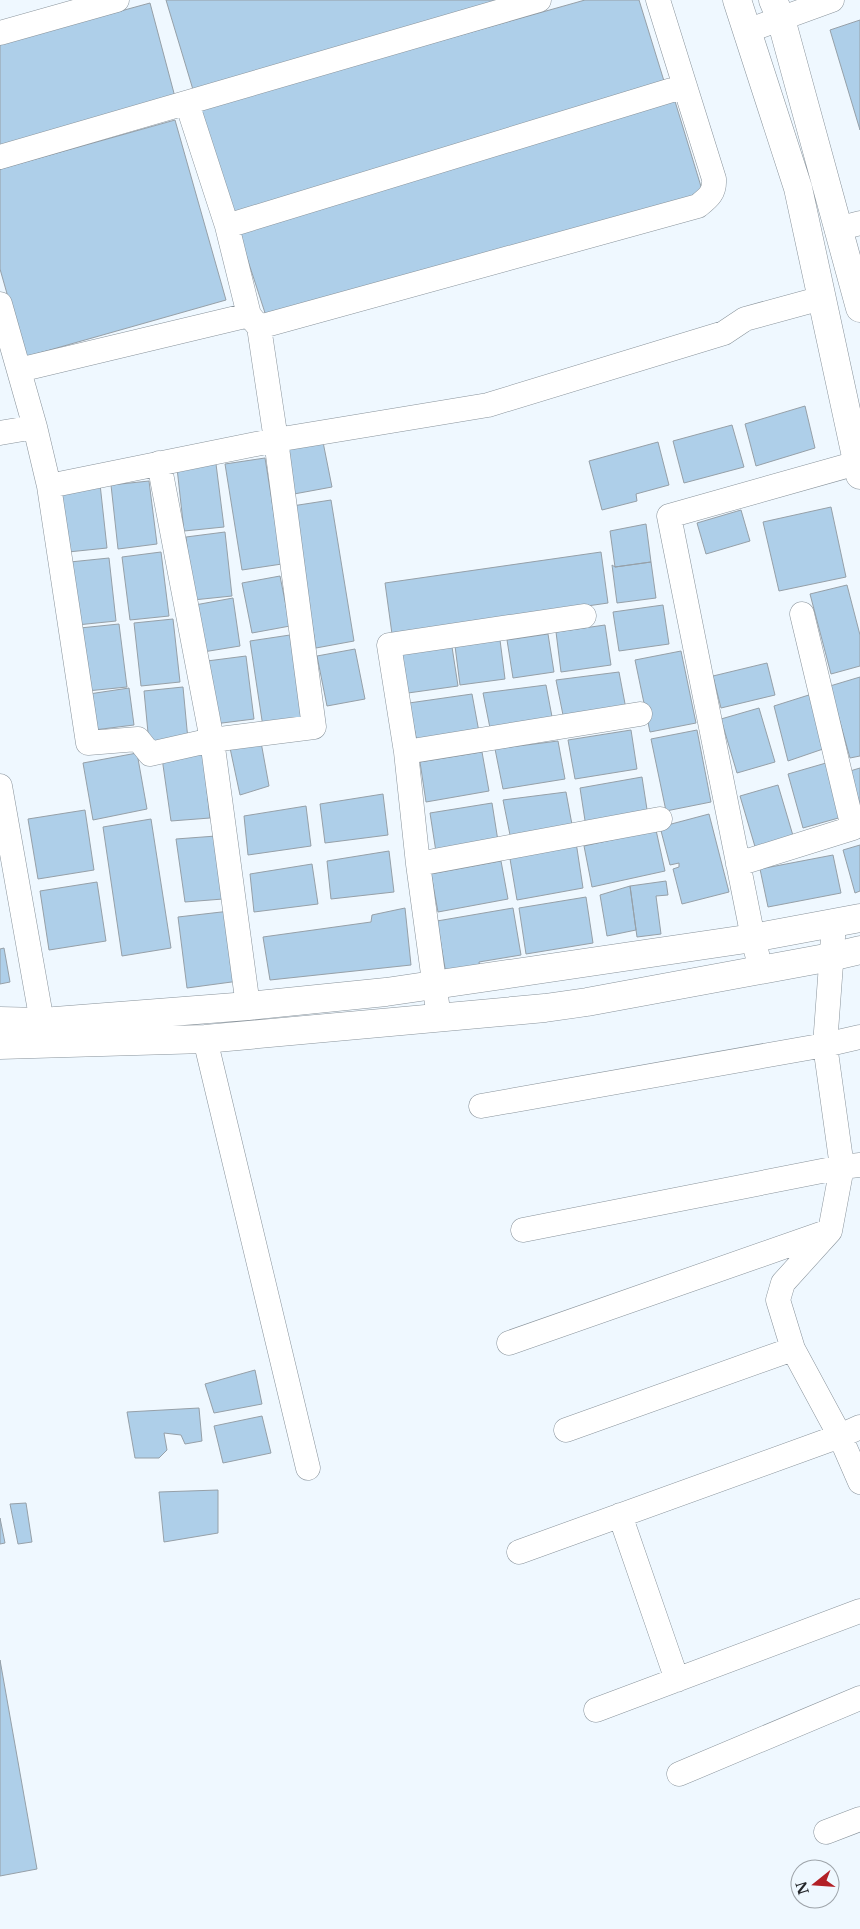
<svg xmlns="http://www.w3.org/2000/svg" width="860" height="1929" font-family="'Libre Baskerville',serif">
  <rect width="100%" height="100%" fill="#eff8ff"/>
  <path fill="#aecfe9" stroke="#96a0a8" d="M166,0h339l-311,93z
    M585,0h54l25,81 -432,134 -33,-106z
    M150,3l25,94 -175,48v-101z
    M860,20v110l-30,-100z
    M674,98l29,95 -436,126 -30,-92z
    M175,120l51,180 -201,57 -25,-88v-100z
    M805,406l10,42 -59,18 -11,-42z
    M732,425l12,42 -60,16 -11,-42z
    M322,437l10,50 -38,7 -10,-50z
    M658,442l11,43 -33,9 1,7 -35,9 -13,-49z
    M265,458l17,106 -40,6 -17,-106z
    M216,464l8,63 -40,4 -7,-63z
    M149,481l8,63 -39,5 -7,-64z
    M100,484l7,64 -39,4 -7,-63z
    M331,500l23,141 -38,7 -24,-142z
    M831,507l15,70 -67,14 -16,-69z
    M741,510l9,31 -44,13 -9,-31z
    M646,524l5,38 -36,5 -5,-36z
    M225,532l7,64 -39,4 -7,-63z
    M161,552l8,64 -39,4 -8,-63z
    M601,552l7,51 -216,31 -7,-51z
    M109,558l7,63 -39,4 -7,-63z
    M651,562l5,36 -39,5 -5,-38 3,2z
    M280,576l10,50 -38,7 -10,-50z
    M847,585l13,50v31l-29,8 -21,-80z
    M233,598l7,48 -37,6 -8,-47z
    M663,605l6,39 -50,7 -6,-39z
    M173,619l7,63 -39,4 -7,-63z
    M119,624l8,63 -40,4 -7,-63z
    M605,625l6,40 -50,7 -5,-40z
    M548,634l6,38 -41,6 -6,-38z
    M290,635l13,86 -40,6 -13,-86z
    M500,640l5,39 -45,6 -5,-39z
    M452,647l6,39 -50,7 -6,-39z
    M355,649l10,50 -38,7 -10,-50z
    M681,651l15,72 -46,9 -15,-72z
    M246,656l8,63 -40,5 -7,-63z
    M767,663l8,32 -54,13 -8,-32z
    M619,672l7,37 -62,11 -8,-40z
    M860,677v79l-10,2 -20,-72z
    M546,685l7,37 -62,11 -8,-40z
    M183,687l5,53 -39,3 -5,-52z
    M129,688l5,37 -40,5 -5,-36z
    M472,694l7,38 -62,10 -8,-39z
    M812,694l14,54 -38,13 -14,-55z
    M759,708l16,54 -38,11 -16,-54z
    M631,730l6,39 -62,10 -7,-39z
    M697,730l14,72 -45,9 -15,-72z
    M558,741l7,38 -62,10 -8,-40z
    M261,742l8,44 -29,9 -10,-47z
    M482,752l7,39 -63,11 -6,-40z
    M137,753l10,56 -54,11 -10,-57z
    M203,754l7,64 -39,3 -9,-63z
    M826,763l16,54 -39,11 -15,-54z
    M860,768v37l-10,-34z
    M642,777l6,39 -62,11 -6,-39z
    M778,785l16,54 -38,11 -16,-54z
    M566,792l7,38 -62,10 -8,-40z
    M383,794l5,41 -63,8 -5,-39z
    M492,803l6,38 -62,11 -6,-39z
    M306,806l5,40 -63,9 -4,-39z
    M85,810l9,60 -56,9 -10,-60z
    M709,814l20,78 -47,12 -9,-35 6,-2v-4l-9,2 -10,-38z
    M151,819l20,129 -49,8 -19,-129z
    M656,830l9,41 -73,16 -8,-41z
    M216,836l7,63 -38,3 -9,-63z
    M576,842l7,46 -66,12 -8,-47z
    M860,845v46l-5,2 -12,-43z
    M389,851l5,41 -63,7 -4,-38z
    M833,855l8,38 -73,14 -8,-38z
    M501,861l7,38 -70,13 -7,-38z
    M312,864l6,40 -64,8 -4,-38z
    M666,881l2,14 -12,1 5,38 -24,3 -7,-51z
    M97,882l9,59 -57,9 -9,-59z
    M630,886l6,44 -29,6 -7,-41z
    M586,897l7,46 -67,11 -7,-46z
    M405,908l6,57 -141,15 -7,-43 108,-15 1,-7z
    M513,908l8,47 -42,7 1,6 -34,6 -9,-53z
    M230,911l9,70 -52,7 -9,-71z
    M4,948l6,34 -10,2v-35z
    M255,1370l7,34 -48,9 -9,-29z
    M199,1408l3,33 -17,3 -4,-9 -17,-2 3,17 -8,8h-24l-8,-46z
    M262,1416l9,37 -48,10 -9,-37z
    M218,1490v43l-54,9 -5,-50z
    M26,1503l6,39 -14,2 -8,-40z
    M0,1518l5,25 -5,1z
    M0,1660l37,209 -37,7z"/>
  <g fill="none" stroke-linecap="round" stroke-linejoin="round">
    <defs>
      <path id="minor" d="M747,31l85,-31
        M0,33l117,-33
        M187,103l40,123 22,89 10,12 17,113 212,-35 236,-72 21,-14 77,-21
        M0,157l539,-157
        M227,226l458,-140
        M837,229l23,-6
        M0,304l35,123 14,59 39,257 50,-4 12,15 62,-14 102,-13 -38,-287 -227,46
        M259,327l439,-121c10,-8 17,-13 16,-27l-56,-179
        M19,370l230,-55
        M0,433l35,-6
        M159,463l53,277 36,266
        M406,752l234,-38
        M0,786l42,236
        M418,864l242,-45
        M738,864l115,-36 -51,-214
        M834,924l-9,121 17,122 -12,64 -47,52 -5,17 15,49 47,87 20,46
        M761,970l-8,-32 -84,-422 188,-53
        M439,1018l-21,-154 -12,-112 -17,-107 195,-29
        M205,1039l103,429
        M481,1106l344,-61 35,-8
        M523,1230l319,-63 18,-2
        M509,1343l320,-112
        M566,1430l227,-81
        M620,1515l57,165
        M519,1552l321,-116 20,-9
        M596,1710l264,-99
        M679,1774l181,-76
        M826,1832l34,-13"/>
      <path id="tertiary" d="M737,0l61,188 62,287
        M773,0l8,19 79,289
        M0,1021l42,1 206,-16 138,-14 367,-54 107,-20
        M0,1045l205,-6 340,-31 42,-6 244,-45 29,-7"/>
    </defs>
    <use href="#minor" stroke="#89939b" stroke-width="25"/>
    <use href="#tertiary" stroke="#89939b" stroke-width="29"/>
    <use href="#minor" stroke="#fff" stroke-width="24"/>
    <use href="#tertiary" stroke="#fff" stroke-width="28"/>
  </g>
  <g transform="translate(815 1884) rotate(253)"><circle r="24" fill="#eff8ff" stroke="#9ea4aa"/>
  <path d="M0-4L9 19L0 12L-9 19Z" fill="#b22026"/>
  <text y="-8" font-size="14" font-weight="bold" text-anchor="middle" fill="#24272b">N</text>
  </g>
</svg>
